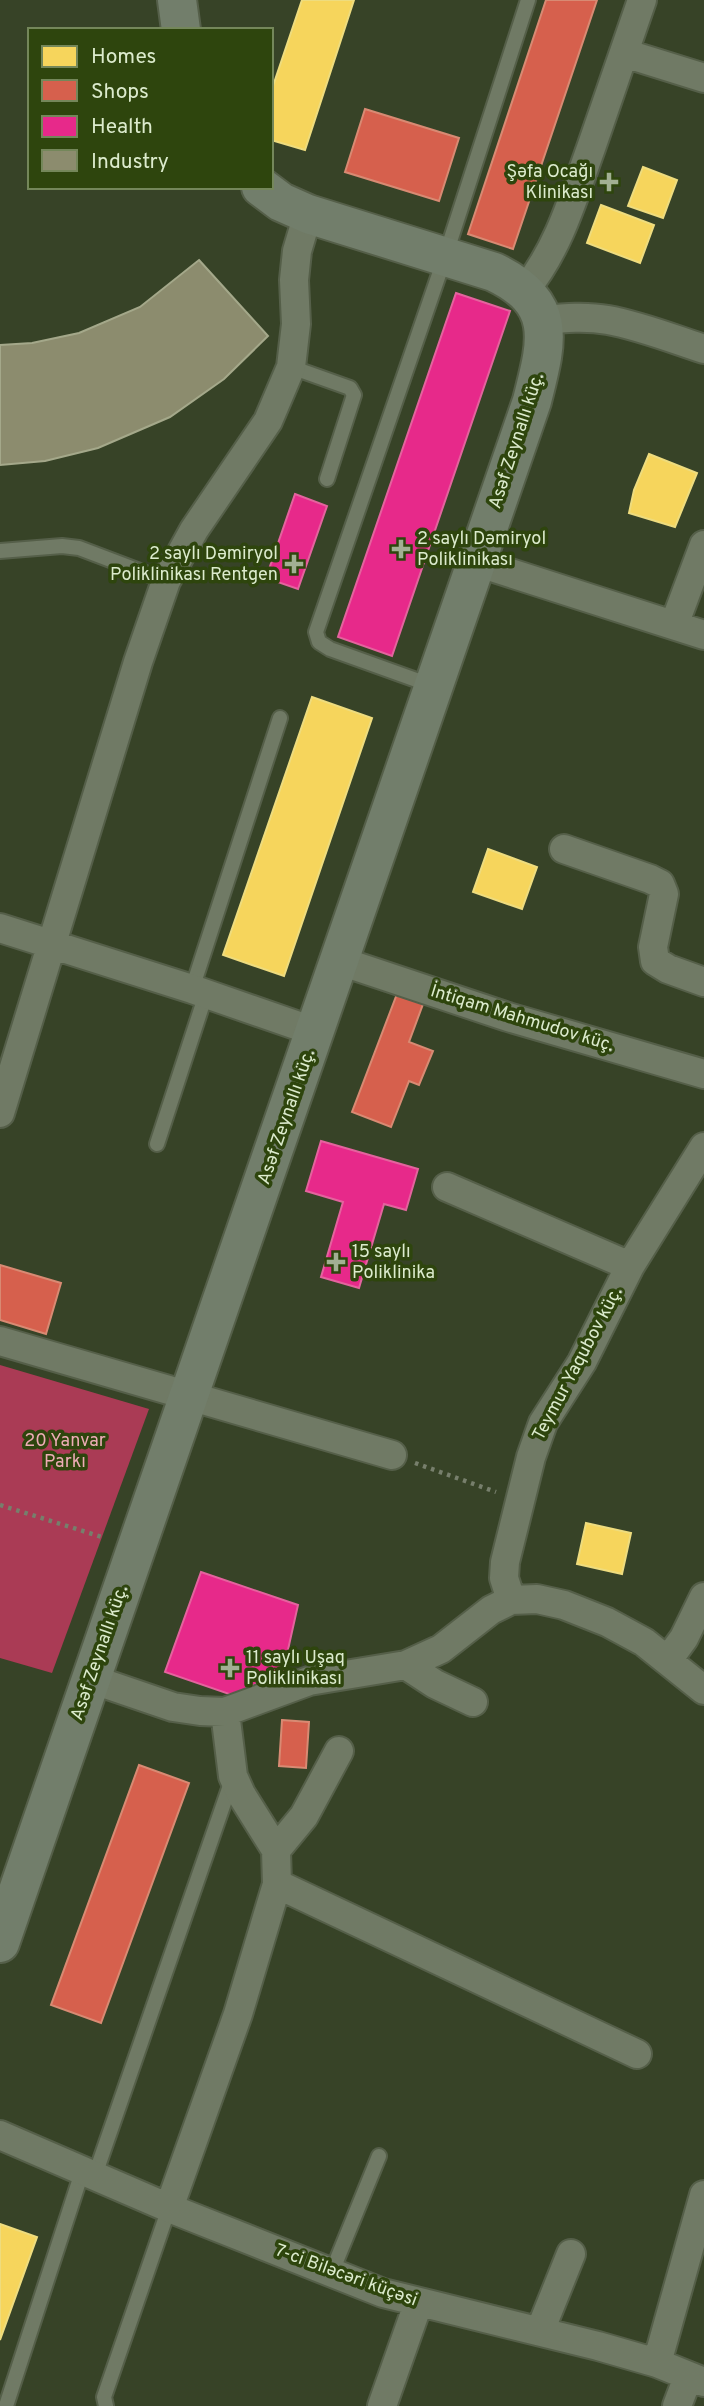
<svg xmlns="http://www.w3.org/2000/svg" width="704" height="2406" font-family="Overpass,sans-serif">
  <rect width="100%" height="100%" fill="#374327"/>
  <path fill="#aa3b55" d="M0,1365l149,44 -97,264 -52,-15z"/>
  <path fill="#f6d55c" stroke="#eedc7e" stroke-width="2" d="M302,0h52l-49,150 -34,-10v-48z
    M643,167l34,13 -14,38 -35,-12z
    M601,205l53,20 -14,38 -53,-20z
    M649,454l48,19 -22,54 -46,-14 5,-23z
    M312,697l60,21 -88,258 -61,-21z
    M488,849l49,18 -15,42 -49,-17z
    M586,1523l45,10 -9,41 -45,-10z
    M0,2224l37,13 -37,103z"/>
  <path fill="#d6604d" stroke="#d88a73" stroke-width="2" d="M546,0h51l-84,249 -45,-15z
    M365,109l94,29 -20,63 -94,-29z
    M400,986l26,10 -17,46 24,9 -14,34 -10,-4 -18,46 -39,-15z
    M0,1265l61,18 -15,51 -46,-14z
    M282,1720l27,2 -3,46 -27,-2z
    M139,1765l50,18 -88,240 -50,-18z"/>
  <path fill="#e7298a" stroke="#e4639e" stroke-width="2" d="M456,293l54,18 -118,345 -54,-19z
    M295,494l32,12 -29,83 -32,-11z
    M321,1141l97,28 -12,41 -22,-6 -25,84 -38,-11 22,-75 -37,-11z
    M201,1572l97,33 -15,67 -51,23 -67,-23z"/>
  <path fill="#8c8c6e" stroke="#a4a88a" stroke-width="2" d="M199,260l69,76 -44,43 -54,38 -72,31 -53,13 -45,4v-120l32,-2 47,-10 61,-26z"/>
  <g fill="none" stroke-linecap="round" stroke-linejoin="round">
    <defs>
      <path id="service" d="M291,367l59,21 4,7 -27,84
        M0,551l62,-5 17,2 87,33
        M433,686l-103,-37 -11,-7 -3,-10 129,-375 83,-257
        M192,989l88,-271
        M157,1144l49,-150
        M95,2175l138,-398
        M331,2274l48,-118
        M6,2406l77,-237
        M106,2406l-2,-9 65,-189"/>
      <path id="minor" d="M624,53l80,25
        M525,290c34,-42 48,-92 66,-142 17,-49 34,-98 51,-148
        M542,320c22,-2 44,-4 66,0 33,6 65,19 96,29
        M476,562l228,73
        M674,625l30,-80
        M564,849l86,30 10,5 4,10 -11,53 2,14 13,8 36,13
        M0,928l192,61 124,43
        M340,961l168,56 196,57
        M0,1113l138,-451 28,-81 28,-51 74,-109 23,-54 5,-43 -2,-44 3,-29 11,-37
        M447,1187l183,79
        M0,1341l392,114
        M511,1600l-7,-22 1,-16 26,-105 12,-34 39,-61 48,-96 74,-119
        M668,1660l16,-22 20,-41
        M406,1665l29,19 38,18
        M91,1679l82,28 27,4 25,1 84,-31 97,-16 35,-16 50,-39 20,-10 26,-1 27,6 43,17 37,20 60,48
        M276,1850l28,-34 35,-65
        M277,1884l360,170
        M0,2135l169,73 214,85 215,53 59,17 47,19
        M169,2208l69,-194 39,-130 -1,-34 -35,-56 -8,-18 -8,-64
        M540,2331l31,-77
        M657,2363l47,-168
        M382,2406l36,-102
        M677,2406l11,-29"/>
      <path id="secondary" d="M177,0l4,30
        M0,1943l532,-1542c15,-60 27,-98 -38,-129l-186,-58 -27,-12 -20,-15"/>
    </defs>
    <use href="#service" stroke="#555f49" stroke-width="18"/>
    <use href="#minor" stroke="#555f49" stroke-width="32"/>
    <use href="#secondary" stroke="#555f49" stroke-width="42"/>
    <path stroke="#777f6c" stroke-width="4.5" stroke-dasharray="3.5 5" stroke-linecap="butt" d="M415,1463l81,29
      M0,1505l102,32"/>
    <use href="#service" stroke="#707a65" stroke-width="14"/>
    <use href="#minor" stroke="#707a65" stroke-width="28"/>
    <use href="#secondary" stroke="#727e6b" stroke-width="38"/>
  </g>
  <g fill="#a2b093" stroke="#2e450d" stroke-width="2.5">
    <path d="M605.5 171.5h7v7h7v7h-7v7h-7v-7h-7v-7h7z"/>
    <path d="M397.5 538.5h7v7h7v7h-7v7h-7v-7h-7v-7h7z"/>
    <path d="M290.5 553.5h7v7h7v7h-7v7h-7v-7h-7v-7h7z"/>
    <path d="M332.5 1251.5h7v7h7v7h-7v7h-7v-7h-7v-7h7z"/>
    <path d="M226.5 1657.5h7v7h7v7h-7v7h-7v-7h-7v-7h7z"/>
  </g>
  <g text-anchor="middle" dominant-baseline="central" stroke-width="7" stroke-linejoin="round" paint-order="stroke">
    <g font-size="18" fill="#dcebcd" stroke="#2e450d" text-anchor="start">
      <text x="593" y="172" text-anchor="end">Şəfa Ocağı<tspan x="593" dy="21">Klinikası</tspan></text>
      <text x="417" y="539">2 saylı Dəmiryol<tspan x="417" dy="21">Poliklinikası</tspan></text>
      <text x="278" y="554" text-anchor="end">2 saylı Dəmiryol<tspan x="278" dy="21">Poliklinikası Rentgen</tspan></text>
      <text x="352" y="1252">15 saylı<tspan x="352" dy="21">Poliklinika</tspan></text>
      <text x="246" y="1658">11 saylı Uşaq<tspan x="246" dy="21">Poliklinikası</tspan></text>
    </g>
    <g font-size="18" fill="#dcebcd" stroke="#2e450d">
      <text transform="translate(517 441) rotate(-72)">Asəf Zeynallı küç.</text>
      <text transform="translate(522 1019) rotate(17)">İntiqam Mahmudov küç.</text>
      <text transform="translate(287 1117) rotate(-71)">Asəf Zeynallı küç.</text>
      <text transform="translate(578 1364) rotate(-62)">Teymur Yaqubov küç.</text>
      <text transform="translate(100 1653) rotate(-71)">Asəf Zeynallı küç.</text>
      <text transform="translate(346 2276) rotate(20)">7-ci Biləcəri küçəsi</text>
    </g>
    <g font-size="18" fill="#eeacb6" stroke="#2e450d">
      <text x="65" y="1441">20 Yanvar<tspan x="65" dy="21">Parkı</tspan></text>
    </g>
  </g>
  <rect x="28" y="28" width="245" height="161" fill="#2e450d" stroke="#74875a" stroke-width="2"/>
  <rect x="42" y="46" width="35" height="21" fill="#f6d55c" stroke="#74875a" stroke-width="2"/>
  <text x="91" y="63" font-size="21" fill="#dcebcd">Homes</text>
  <rect x="42" y="80" width="35" height="21" fill="#d6604d" stroke="#74875a" stroke-width="2"/>
  <text x="91" y="98" font-size="21" fill="#dcebcd">Shops</text>
  <rect x="42" y="116" width="35" height="21" fill="#e7298a" stroke="#74875a" stroke-width="2"/>
  <text x="91" y="133" font-size="21" fill="#dcebcd">Health</text>
  <rect x="42" y="150" width="35" height="21" fill="#8c8c6e" stroke="#74875a" stroke-width="2"/>
  <text x="91" y="168" font-size="21" fill="#dcebcd">Industry</text>
</svg>
